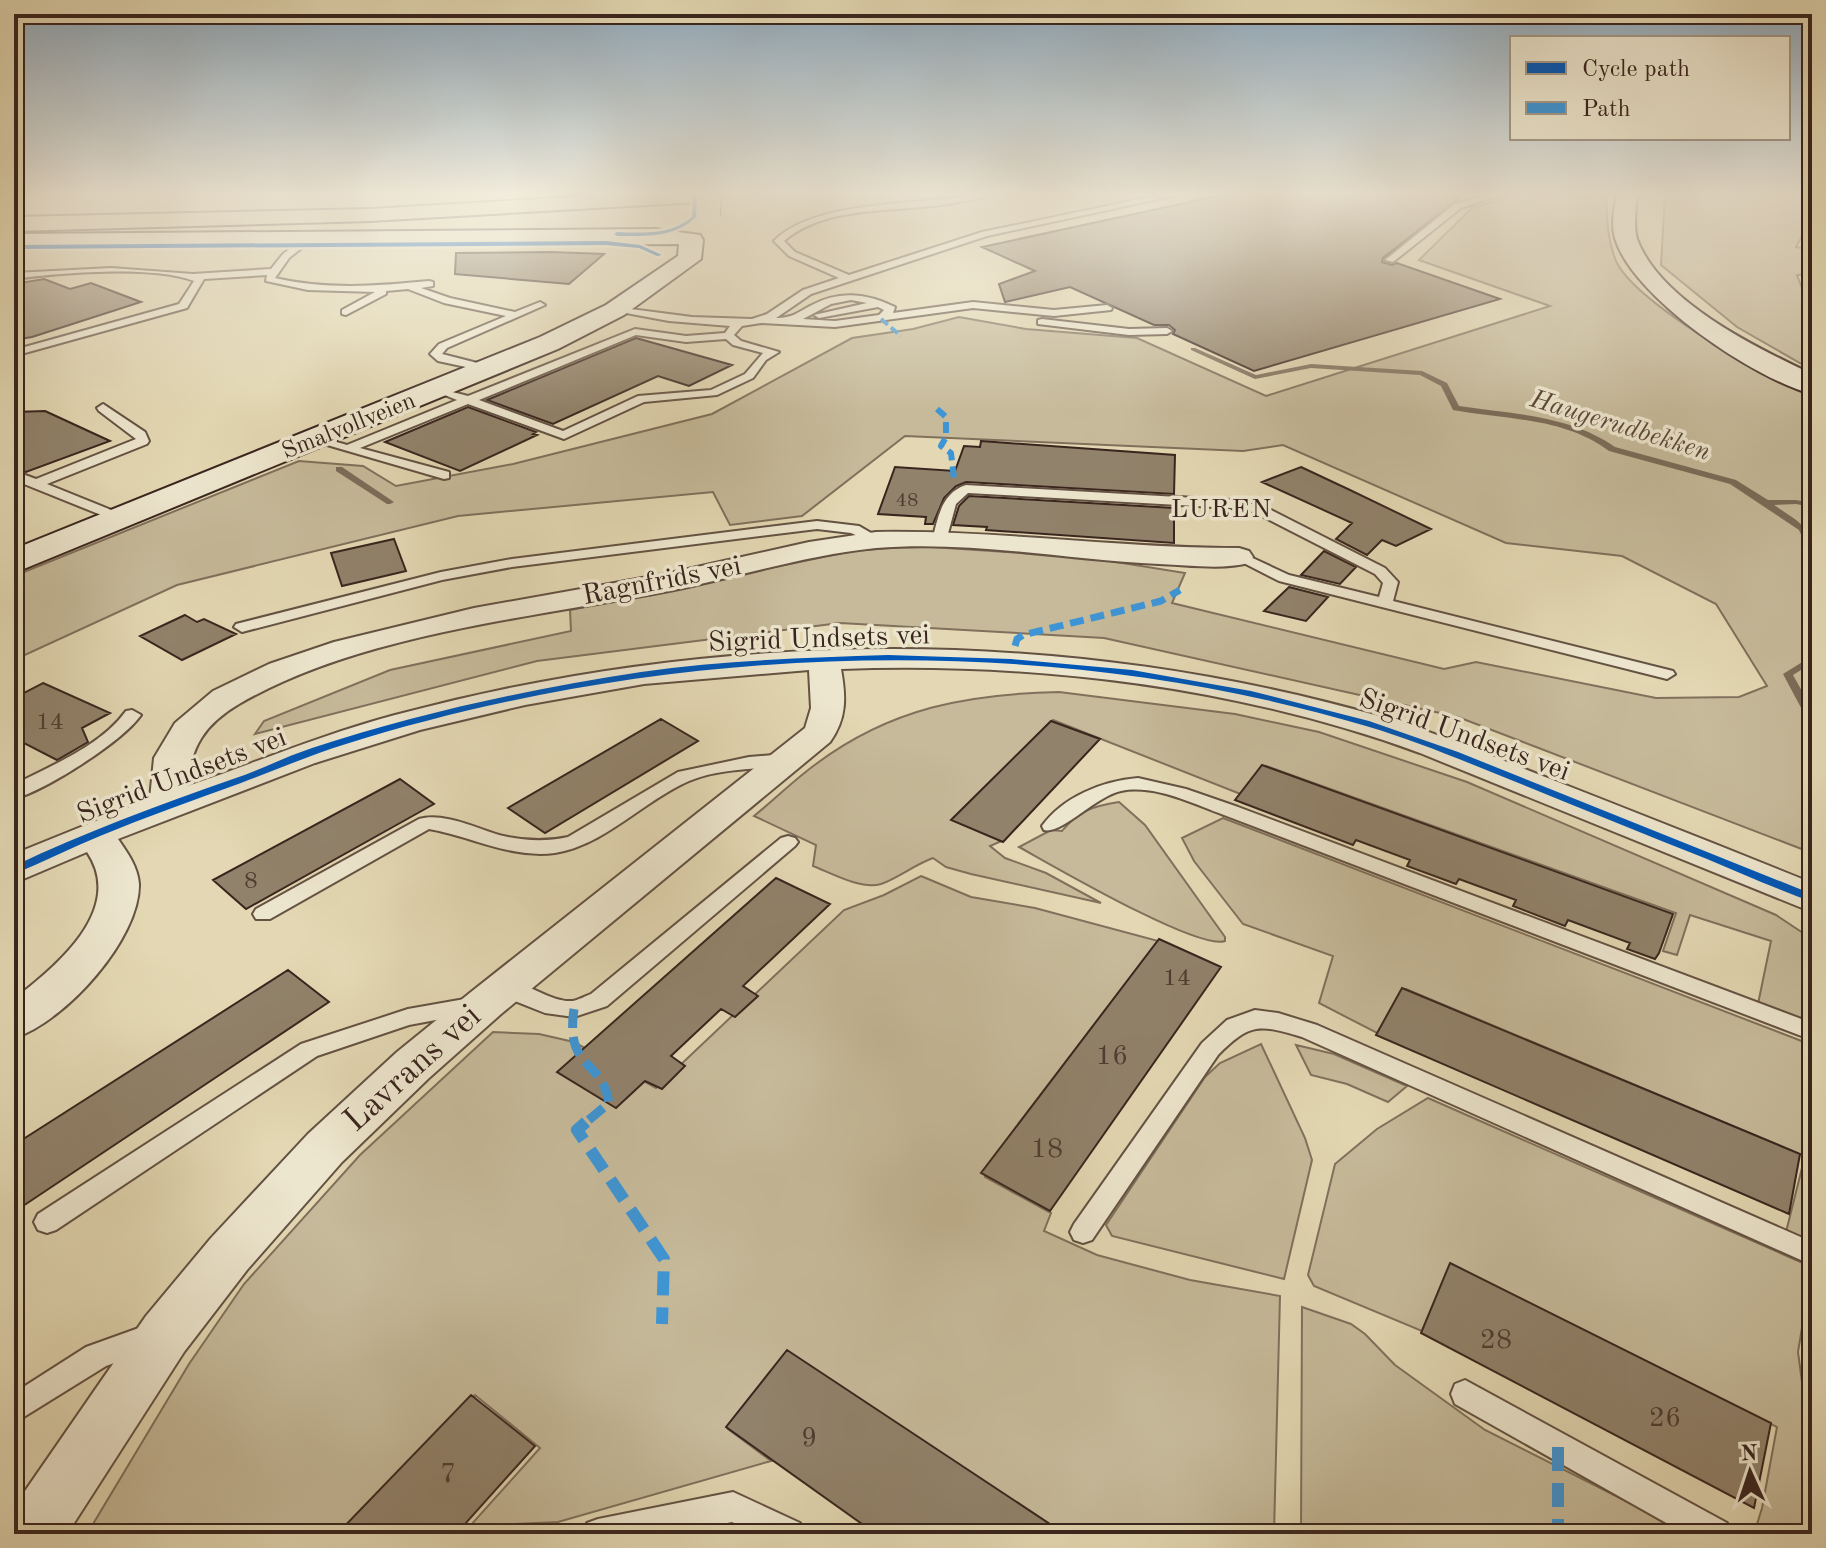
<svg xmlns="http://www.w3.org/2000/svg" width="1826" height="1548" font-family="'Old Standard TT',serif">
  <rect width="100%" height="100%" fill="#e3d8b3"/>
  <filter id="stains"><feTurbulence type="fractalNoise" baseFrequency=".0025" numOctaves="4"/><feColorMatrix values="0 0 0 0 .2 0 0 0 0 .09 0 0 0 0 .02 0 0 0 .5 -.17"/></filter>
  <radialGradient id="worn" r=".72"><stop offset=".6" stop-color="#630" stop-opacity="0"/><stop offset="1" stop-color="#630" stop-opacity=".3"/></radialGradient>
  <path fill="#c6ba9a" stroke="#80705c" stroke-width="2" d="M1507,195h99c1,23 1,45 10,66 19,42 152,117 196,136v456l-354,-136 -354,-79 -264,-15 -303,38 -282,73 9,-13 126,-51 181,-39 -1,-21 282,-59 64,-5 169,11 100,16 -13,30 272,66 32,-7 180,36 83,-1 28,-11 -51,-82 -94,-48 -116,-13 -223,-98 -40,6 -338,-15 -103,80 -72,9 -17,-33 -255,24 -281,69 -163,75v-84l285,-115 64,5 33,20 117,-22 199,-50 140,-76 61,-9 46,-12 67,12 111,9 129,58 284,-90 -131,-46 53,-52 35,-10z
    M1665,195h147v23l-16,29 16,3v24l-15,1 15,40v55l-75,-43 -76,-62z
    M1059,692l176,22 84,18 148,50 309,133 36,24v87l-54,-22 13,-63 -81,-26 -13,40 -14,-4 13,-38 -410,-147 -23,29 -190,-75 -98,99 49,21 -14,6 15,12 41,15 55,30 -130,-29 -25,-7 -13,-9c-19,7 -35,20 -52,26 -20,6 -50,-11 -68,-18l3,-21 -62,-29c21,-17 40,-36 62,-52 75,-56 151,-70 243,-72z
    M1119,802l26,23 80,112v4c-27,10 -175,-77 -206,-94l32,-17 11,1c16,-20 31,-25 57,-29z
    M1223,818l589,227v197l-26,-10 19,-76 -399,-167 -25,46 -62,-32 14,-47 -90,-32 -49,-63 -12,-23z
    M921,876l50,21 64,11 127,34 -177,235 66,36 -7,18 53,24 93,25 90,16 -6,238h-213l-273,-181 -60,76 43,32 -213,61 -88,4 70,-78 -65,-53 -134,139h-254l102,-170 55,-80 116,-129 133,-123 46,2 35,8 82,46 188,-178 40,-15z
    M1261,1044l44,94 7,22 -28,119 -172,-43 -6,-11 99,-148 15,-14z
    M1296,1045l38,9 73,32 -19,16 -41,-18 -36,-9z
    M1428,1098l384,169 -14,85 14,105v77h-58l8,-26 15,-81 -320,-160 -28,67 -115,-48 -6,-11 27,-111 42,-35z
    M1302,1307l49,17 14,10 30,31 90,65 145,73 53,31h-382z"/>
  <g fill="none" stroke-linecap="round" stroke-linejoin="round">
    <path fill="#7c6c59" fill-rule="evenodd" d="M1191,348h4l61,27 55,-11 111,7 25,12 12,23c53,8 111,9 156,41l121,33 32,20h28l16,3v4l-16,-3 -22,1c21,15 38,20 38,48l-4,-3 -9,-20 -69,-46 -121,-33c-46,-34 -102,-31 -156,-41l-12,-24 -21,-11 -109,-7 -56,11 -64,-29z
      M336,467h6l52,35 -4,2h-3l-51,-33z
      M1812,656v7l-19,12 19,34v13l-5,-3 -24,-45z"/>
  </g>
  <path fill="#91826b" stroke="#39251e" stroke-width="2" d="M1222,195h241l-80,63 -1,4 10,3 5,-2 103,36 -246,72 -81,-37 2,-4 -6,-5h-15l-84,-38 -65,15 -6,-18 36,-13 -53,-24z
    M551,252l53,2 -35,30 -114,-10 1,-21z
    M44,279l26,10 21,-6 50,19 -109,35 -18,3v-56z
    M636,338l96,27 -43,21 -31,-10 -105,48 -66,-24z
    M468,407l68,25 -3,2 4,1 -77,36 -75,-29z
    M45,411l65,30 -84,31 -12,-4v-56z
    M981,441l194,14 -1,39 -208,-12 -10,4 -12,12 -11,26h-8l1,-7 -48,-3 17,-47 60,4 9,-25 16,1z
    M1301,467l49,23 81,39 -35,17 -14,-6 -15,15 -31,-16 16,-16 -90,-41z
    M969,496l205,12v35l-188,-13 1,-3 -34,-2 6,-19z
    M394,539l12,32 -64,15 -11,-33z
    M1324,551l32,16 -16,17 -39,-9z
    M1289,587l39,10 -22,24 -42,-10z
    M185,615l12,7 7,-3 32,15 -54,26 -42,-24z
    M43,683l67,30 -28,15 6,14 -31,18 -43,-22v-40z
    M661,719l37,22 -153,92 -37,-25z
    M1051,721l49,18 -97,103 -52,-22z
    M1262,765l411,149 -14,39 -4,6 -28,-10 3,-6 -62,-23 -3,6 -52,-20 3,-6 -57,-21 -3,5 -49,-18 3,-6 -54,-20 -3,5 -118,-45z
    M400,779l34,25 -188,105 -33,-29z
    M776,878l54,26 -87,82 15,10 -23,21 -14,-8 -50,47 14,10 -23,23 -17,-8 -29,27 -59,-36z
    M1159,939l62,28 -171,244 -69,-38z
    M288,970l41,32 -315,210v-67z
    M1402,988l398,166 -11,60 -413,-179z
    M1450,1263l321,160 -17,85 -333,-175z
    M787,1350l278,184h-189l-150,-107z
    M471,1395l64,51 -79,88h-119z"/>
  <g fill="none" stroke-linecap="round" stroke-linejoin="round">
    <defs>
      <path id="lane" d="M971,195h18c-8,4 -20,5 -30,7 -56,12 -129,0 -175,39l11,11 54,23 133,-43 178,-37h17l-190,41 -176,58 -35,24c16,0 21,-5 34,-12 29,-16 56,-13 85,1l-2,6 80,-11 81,8 53,-5 5,3 -1,2 -57,6 -81,-8 -138,19 -74,-4 -19,3 -8,9 7,6 38,11 -13,8 -13,18 -36,17 -73,7 -80,37 -96,-35 -108,44 89,24v6l-5,1 -134,-39 6,-4 31,9 110,-45 -20,-8v-4l31,8 167,-67 51,7 39,-3 5,-7 -61,-5 -59,-11 5,-3 77,10 60,2 15,-5 36,-24 36,-12 -50,-22 -15,-15c40,-41 141,-35 197,-46zM851,300l16,3 -53,12 5,3 59,-11 6,3 -5,5 -44,6 -32,-2 28,-15zM636,335l50,7 40,-3 7,6 30,8 -18,21 -34,16 -73,6 -75,35 -84,-31z
        M1486,195h13l-38,13 -68,54 -8,-2 70,-56z
        M310,234l3,5 -24,19 -14,20c51,12 102,8 154,3l4,1v4l-12,2 29,10 65,14 25,-10 5,3 -98,43 -5,6 51,13v4l-4,1 -51,-11 -8,-7 9,-10 67,-28 -62,-13 -36,-14 -22,2v3l-40,21 -4,-1v-4l33,-18 -67,-2 -42,-9 1,-6 -63,4 -17,29 -173,48v-6l165,-46 15,-23c-43,-16 -134,-8 -180,-2v-6l97,-5 82,6 78,-5 12,-15z
        M1042,319l87,10 38,-1 5,3 -5,3 -38,1 -91,-11v-4z
        M103,404l42,28 4,9 -2,3 -100,40 79,32v6l-5,1 -107,-43v-9l22,8 100,-40 -37,-28 -2,-3z
        M966,485l265,15 32,6 122,62 13,14 -5,19 280,70 2,3 -8,5 -388,-98 -47,-24 7,-4 5,1 45,21 90,22 4,-14 -8,-9 -121,-62 -23,-4 -263,-15 -12,11 -10,37 -7,4 -5,-1 -2,-3c6,-23 9,-48 34,-56z
        M817,521l42,5 24,14 -7,4 -25,-11 -34,-4 -305,38 -70,13 -200,52 -8,-5 2,-3 205,-52 71,-13z
        M132,710l9,5c-19,27 -95,75 -127,84v-14c37,-20 86,-38 112,-74z
        M785,754l9,5 -3,4c-33,8 -70,4 -102,18 -46,20 -84,64 -134,72 -43,6 -85,-17 -126,-24l-159,90h-14l-3,-5 3,-5 163,-90c24,-7 57,9 80,16 24,6 46,7 69,2l110,-65 71,-15z
        M1138,778l48,11 52,18 574,216v17l-588,-225c-31,-11 -69,-31 -103,-24 -25,5 -60,44 -77,39l-2,-4c21,-29 60,-45 96,-48z
        M788,836l7,2 3,4 -3,4 -188,160 -33,11 -29,-4 -48,-19 -3,-6 3,-6c24,-7 50,21 76,19 5,-1 13,-5 18,-7l190,-156z
        M476,997l8,2 3,6 -3,6 -75,14 -92,31 -261,174 -9,3 -9,-3 -4,-8 4,-8 263,-170 107,-35z
        M1255,1010l23,3 39,12 495,217v23l-510,-228c-43,-13 -52,-14 -84,18l-126,185 -9,3 -9,-3 -4,-8 4,-8 128,-181 25,-23z
        M150,1324l10,4 4,9 -4,9 -54,20 -92,57v-30l72,-46z
        M1465,1380l262,143 4,11h-45l-231,-130 -4,-10 4,-10z
        M733,1492l67,31 4,11h-48l-24,-12 -58,12h-91l4,-11 11,-4z"/>
      <path id="street" d="M876,532c121,-2 242,16 363,16l10,3 4,6 -4,6c-28,7 -61,2 -90,1 -93,-4 -189,-24 -283,-16 -70,7 -138,29 -207,43 -137,27 -308,42 -430,113 -34,20 -49,43 -51,82 69,-24 136,-52 207,-71 322,-86 663,-90 984,1 59,17 117,42 174,64 86,34 173,68 259,103v29l-392,-159c-183,-67 -385,-91 -579,-84 5,28 6,49 -11,73l-329,272 -72,64 -87,84 -95,108 -63,82 -117,182h-53v-27l132,-191 65,-78 97,-104 89,-82 74,-60 334,-264 6,-20 -2,-38 -165,14 -119,21 -105,25 -105,33 -197,76c9,13 20,28 21,45 1,55 -74,138 -125,154v-39c42,-32 112,-90 73,-147l-73,31v-29l136,-55 4,-41 21,-35 38,-32 56,-27 65,-22 140,-34 196,-35 139,-31z"/>
      <path id="secondary" d="M1617,195h20c-1,14 -4,30 0,44 23,62 118,108 175,135v20c-58,-15 -180,-97 -197,-156 -4,-14 -1,-29 2,-43z
        M656,229l44,6 3,5 -2,19 -77,56 -66,34 -544,224v-24l526,-212 66,-32 72,-49 1,-12 -665,4v-14z"/>
      <path id="highway" d="M607,195h120l-10,6 -347,20 -356,10v-14l356,-8z"/>
    </defs>
    <use href="#lane" stroke="#645243" stroke-width="4"/>
    <use href="#street" stroke="#645243" stroke-width="4"/>
    <use href="#secondary" stroke="#39251e" stroke-width="4"/>
    <use href="#highway" stroke="#39251e" stroke-width="4"/>
    <use href="#lane" fill="#ede6ce" fill-rule="evenodd"/>
    <use href="#street" fill="#ede6ce" fill-rule="evenodd"/>
    <use href="#secondary" fill="#ede6ce" fill-rule="evenodd"/>
    <use href="#highway" fill="#e3d8b3" fill-rule="evenodd"/>
    <defs>
      <path id="secondary-bridge" d="M708,215l1,-20"/>
    </defs>
    <use href="#secondary-bridge" stroke="#39251e" stroke-width="26" stroke-linecap="butt"/>
    <use href="#secondary-bridge" stroke="#ede6ce" stroke-width="24"/>
    <path stroke="#3e95d5" stroke-width="4" stroke-dasharray="9 4" stroke-linecap="butt" d="M881,319l20,17"/>
    <path stroke="#3e95d5" stroke-width="6" stroke-dasharray="11 6" stroke-linecap="butt" d="M937,409l9,8v20l-5,9 10,7 3,26"/>
    <path stroke="#3e95d5" stroke-width="7" stroke-dasharray="14 7" stroke-linecap="butt" d="M14,546l6,2
      M1015,646l2,-7 6,-4 138,-34 19,-11"/>
    <path stroke="#3e95d5" stroke-width="9" stroke-dasharray="19 9" stroke-linecap="butt" d="M574,1009c-9,62 28,49 35,94l-25,21"/>
    <path stroke="#3e95d5" stroke-width="12" stroke-dasharray="24 12" stroke-linecap="butt" d="M586,1122l-9,8 87,129 -2,65
      M1558,1447v87"/>
    <defs>
      <path id="cycleway" d="M693,195h4l-1,22c-21,21 -51,19 -79,19l-3,-2 3,-2c26,1 54,3 75,-15z
        M606,241l34,4 22,10 -5,1 -18,-8 -33,-3 -592,4v-4z
        M888,655l123,4 121,11 119,21 118,30 89,31 354,142v8c-35,-13 -70,-28 -105,-43 -63,-25 -127,-51 -191,-77 -50,-20 -99,-41 -150,-56 -326,-97 -697,-83 -1020,18 -36,11 -70,26 -105,39 -47,17 -95,34 -141,53 -29,12 -57,26 -86,38v-8c71,-34 145,-61 219,-87 27,-9 52,-22 79,-31 107,-35 218,-59 329,-76 82,-12 165,-14 247,-17z"/>
    </defs>
    <use href="#cycleway" stroke="#ede6ce" stroke-width="5"/>
    <use href="#cycleway" fill="#0057b8" fill-rule="evenodd"/>
  </g>
  <linearGradient id="sky" x2="0" y2="1"><stop stop-color="#8faabe"/><stop offset="0.47" stop-color="#f2eddd"/><stop offset="1" stop-color="#f2eddd" stop-opacity="0"/></linearGradient>
  <rect width="1826" height="412" fill="url(#sky)"/>
  <g text-anchor="middle" dominant-baseline="central" stroke-width="7" stroke-linejoin="round" paint-order="stroke">
    <g font-size="20" fill="#4f3c31">
      <text x="907" y="501">48</text>
    </g>
    <g font-size="24" fill="#39251e" stroke="#ede6ce">
      <text transform="translate(349 427) rotate(-22)">Smalvollveien</text>
    </g>
    <g font-size="24" fill="#4f3c31">
      <text x="50" y="723">14</text>
      <text x="251" y="882">8</text>
      <text x="1177" y="979">14</text>
    </g>
    <g font-size="26" font-style="italic" fill="#5b483b" stroke="#ede6ce">
      <text transform="translate(1620 426) rotate(17)">Haugerudbekken</text>
    </g>
    <g font-size="26" letter-spacing="2" fill="#39251e" stroke="#ede6ce">
      <text x="1222" y="510">LUREN</text>
    </g>
    <g font-size="28" fill="#39251e" stroke="#ede6ce">
      <text transform="translate(662 582) rotate(-11)">Ragnfrids vei</text>
      <text transform="translate(819 640) rotate(-2)">Sigrid Undsets vei</text>
      <text transform="translate(1464 736) rotate(20)">Sigrid Undsets vei</text>
      <text transform="translate(182 777) rotate(-21)">Sigrid Undsets vei</text>
    </g>
    <g font-size="28" fill="#4f3c31">
      <text x="1112" y="1057">16</text>
      <text x="1047" y="1150">18</text>
      <text x="1496" y="1341">28</text>
      <text x="1665" y="1419">26</text>
      <text x="809" y="1439">9</text>
      <text x="448" y="1475">7</text>
    </g>
    <g font-size="34" fill="#39251e" stroke="#ede6ce">
      <text transform="translate(413 1069) rotate(-42)">Lavrans vei</text>
    </g>
  </g>
  <rect width="1826" height="1548" fill="none" stroke="#e3d8b3" stroke-width="48"/>
  <rect x="16" y="16" width="1794" height="1516" fill="none" stroke="#39251e" stroke-width="4"/>
  <rect x="24" y="24" width="1778" height="1500" fill="none" stroke="#39251e" stroke-width="2"/>
  <rect x="1510" y="36" width="280" height="104" fill="#ede6ce" stroke="#a59988" stroke-width="2"/>
  <rect x="1526" y="62" width="40" height="12" fill="#0057b8" stroke="#a59988" stroke-width="2"/>
  <text x="1582" y="76" font-size="24" fill="#39251e">Cycle path</text>
  <rect x="1526" y="102" width="40" height="12" fill="#3e95d5" stroke="#a59988" stroke-width="2"/>
  <text x="1582" y="116" font-size="24" fill="#39251e">Path</text>
  <g transform="translate(1750 1472) rotate(357)" stroke="#ede6ce" stroke-width="6" paint-order="stroke">
  <path d="M0-6L14 30L0 20L-14 30Z" fill="#39251e"/>
  <text y="-12" font-size="22" font-weight="bold" text-anchor="middle" fill="#39251e">N</text>
  </g>
  <rect width="100%" height="100%" filter="url(#stains)"/>
  <rect width="100%" height="100%" fill="url(#worn)"/>
</svg>
